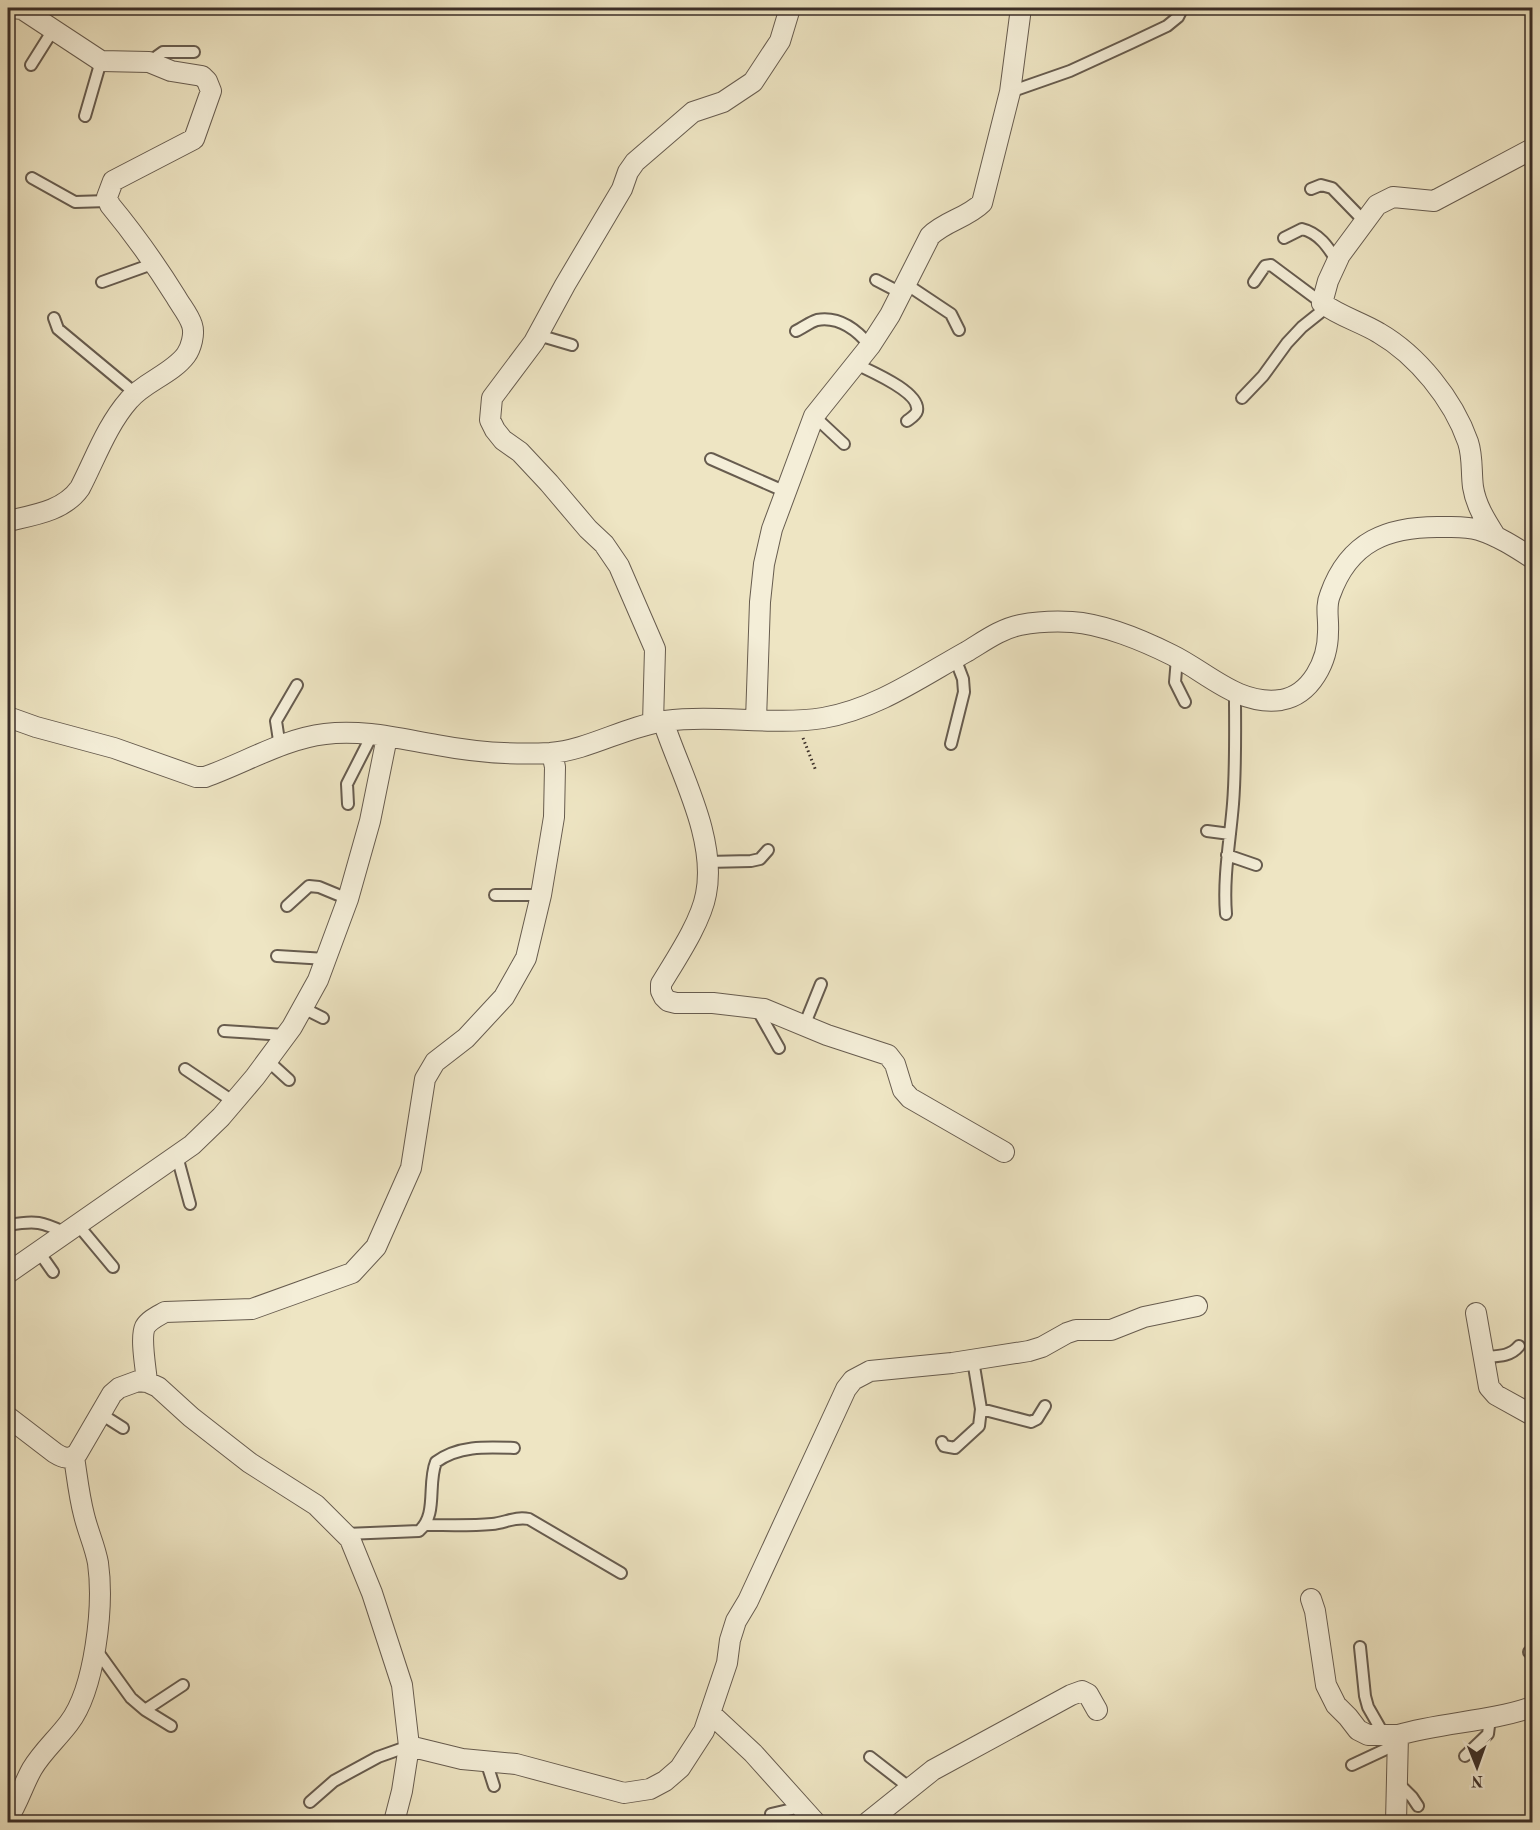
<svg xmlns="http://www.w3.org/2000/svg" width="1540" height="1830" font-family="'Old Standard TT',serif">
  <rect width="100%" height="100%" fill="#eee5c3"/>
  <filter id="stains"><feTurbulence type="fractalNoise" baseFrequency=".00333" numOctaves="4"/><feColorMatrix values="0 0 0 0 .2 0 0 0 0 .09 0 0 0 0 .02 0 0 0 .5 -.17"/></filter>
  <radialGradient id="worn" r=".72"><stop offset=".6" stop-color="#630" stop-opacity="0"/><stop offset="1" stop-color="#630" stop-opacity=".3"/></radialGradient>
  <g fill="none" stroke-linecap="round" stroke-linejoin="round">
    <defs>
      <path id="service" d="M149,62l14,-10h31
        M31,65l22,-35
        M1010,92l60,-21 61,-28 36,-17 11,-9 4,-8
        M85,116l16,-55
        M32,178l43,24 33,-1
        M1311,189l10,-4 11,3 33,34
        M1284,238l18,-9c17,4 26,18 35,32
        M876,280l25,13
        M102,282l53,-19
        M1254,282l11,-16 6,-1 51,38
        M906,284l45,30 8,16
        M54,318l4,11 77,64
        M796,331c7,-3 14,-9 21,-11 23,-4 40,10 53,26
        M538,335l34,10
        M856,364c14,7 65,28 61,47 -1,4 -6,7 -10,10
        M1242,398l21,-22 24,-33 15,-16 25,-20
        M814,416l30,28
        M711,459l75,33
        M1177,658l-2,24 10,20
        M951,744l13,-52 -1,-13 -8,-21
        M280,747l-4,-26 21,-36
        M348,804l-1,-20 25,-49
        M1207,831l23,3
        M1227,855l29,10
        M707,862l44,-1 9,-2 8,-9
        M495,895h46
        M287,906l22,-20 10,1 29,12
        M1226,914c-3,-37 4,-73 7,-110 3,-37 2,-74 2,-111
        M277,956l49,3
        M303,1008l20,10
        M757,1009l22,39
        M804,1026l17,-42
        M224,1031l61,4
        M267,1060l22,20
        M185,1069l49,33
        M177,1156l13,48
        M9,1225c27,-5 33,-3 57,8
        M78,1225l35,42
        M39,1252l14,20
        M1484,1357c13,-1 26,0 35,-11
        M981,1409l50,13 6,-3 8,-13
        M101,1414l22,14
        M942,1442l2,4 11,2 24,-22 2,-17 -8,-49
        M426,1525c22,0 44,1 66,-1 13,-1 23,-8 37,-5l92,54
        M346,1534l73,-3c19,-16 8,-47 17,-69 23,-17 52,-15 78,-14
        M1360,1647l5,49 3,11 16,28
        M95,1648l36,50 14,12 38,-25
        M1529,1652h3
        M145,1710l26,16
        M1465,1756l23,-22 2,-16
        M870,1757l40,31
        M486,1761l8,25
        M1352,1765l45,-21
        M1397,1782l15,15 6,9
        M310,1802l24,-21 44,-24 31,-11
        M771,1814l30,-7"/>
      <path id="minor" d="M8,521c26,-6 56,-10 72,-33 15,-29 27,-63 49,-88 15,-18 43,-26 57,-45 5,-7 9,-21 6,-30 -3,-10 -11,-19 -16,-28 -20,-32 -42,-63 -66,-92l-3,-8 6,-16 81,-42 17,-48 -4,-10 -5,-5 -31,-5 -22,-9 -48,-1 -79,-52 -10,-1
        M1496,537c-10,-16 -20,-31 -23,-50 -2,-15 0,-30 -5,-45 -15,-43 -51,-87 -89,-109 -18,-11 -40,-17 -57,-30l6,-22 12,-26 37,-50 16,-8 41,4 98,-52
        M8,717l28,10 78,21 82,29h9c40,-14 78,-38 120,-43 37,-5 76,5 112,11 37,7 75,10 113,8 39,-3 76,-27 115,-32 52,-7 106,5 158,-3 53,-9 98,-41 143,-66 17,-10 34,-23 54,-27 16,-3 36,-4 52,-3 31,2 72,19 100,33 35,17 66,51 109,45 30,-5 47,-39 47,-68 1,-13 -3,-25 2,-37 19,-54 58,-69 112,-68 12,0 25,-1 37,3 19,6 36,17 53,28
        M756,720l4,-118 4,-38 8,-35 42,-113 56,-70 20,-31 40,-79c15,-15 37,-18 52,-33l28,-111 11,-84
        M663,721c17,52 54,117 43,173 -5,28 -30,65 -45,90v7l3,6 4,4 8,2h37l51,6 63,26 61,20 7,9 8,26 7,8 94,54
        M653,723l2,-74 -36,-83 -15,-22 -16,-15 -39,-46 -29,-31 -17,-12 -8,-10 -5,-10 2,-22 42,-56 31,-57 57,-96 6,-17 7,-10 58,-50 30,-10 30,-20 27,-41 10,-33
        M8,1273l184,-128 29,-28 34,-40 37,-50 26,-47 30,-81 22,-78 17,-84
        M1476,1313l13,74 7,8 36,20
        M147,1382c-1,-13 -7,-44 -2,-55 4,-7 13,-11 20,-15l87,-3 100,-36 24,-26 35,-79 14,-89 10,-17 31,-24 38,-41 22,-39 15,-63 13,-78 1,-50 -3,-14
        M8,1417l47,36c8,5 14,7 22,1l35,-60 7,-6 19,-7 9,1 11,5 33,30 59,46 66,42 34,34 22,54 30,92 7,61 -7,45 -8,31
        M1311,1599l4,12 11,74 10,20 12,12 10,13 10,5h30
        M710,1713l43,40 62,69
        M409,1746l53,13 54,5 108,29 26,-4 15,-8 15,-13 24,-37 23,-68 3,-23 6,-19 12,-20 98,-212 7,-9 17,-9 82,-8 77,-12 13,-4 25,-14 9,-3h35l33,-13 53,-11
        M8,1818c10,-15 15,-33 24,-49 10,-17 25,-30 37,-46 26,-34 35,-117 29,-160 -3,-17 -10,-31 -14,-48 -5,-19 -7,-39 -10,-58
        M868,1822l65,-52 138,-75 11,-4 6,3 9,16
        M1396,1822l2,-87c44,-13 91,-13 134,-28"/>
    </defs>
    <use href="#service" stroke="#675c4f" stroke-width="14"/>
    <use href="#minor" stroke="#675c4f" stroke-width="22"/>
    <path stroke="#3a2e28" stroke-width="3" stroke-dasharray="1.5 3" stroke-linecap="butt" d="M803,738l13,33"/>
    <use href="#service" stroke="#f4eed8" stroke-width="10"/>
    <use href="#minor" stroke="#f4eed8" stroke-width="20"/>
  </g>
  <rect width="1540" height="1830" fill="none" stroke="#eee5c3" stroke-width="30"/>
  <rect x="9" y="9" width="1522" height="1812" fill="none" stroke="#3a2e28" stroke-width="3"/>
  <rect x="15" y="15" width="1510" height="1800" fill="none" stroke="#3a2e28" stroke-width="1.5"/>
  <g transform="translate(1477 1767) rotate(179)" stroke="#f4eed8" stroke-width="4.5" paint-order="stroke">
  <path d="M0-4.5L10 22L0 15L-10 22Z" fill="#3a2e28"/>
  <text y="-9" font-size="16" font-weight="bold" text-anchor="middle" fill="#3a2e28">N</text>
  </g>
  <rect width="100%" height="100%" filter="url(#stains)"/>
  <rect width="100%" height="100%" fill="url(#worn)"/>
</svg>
